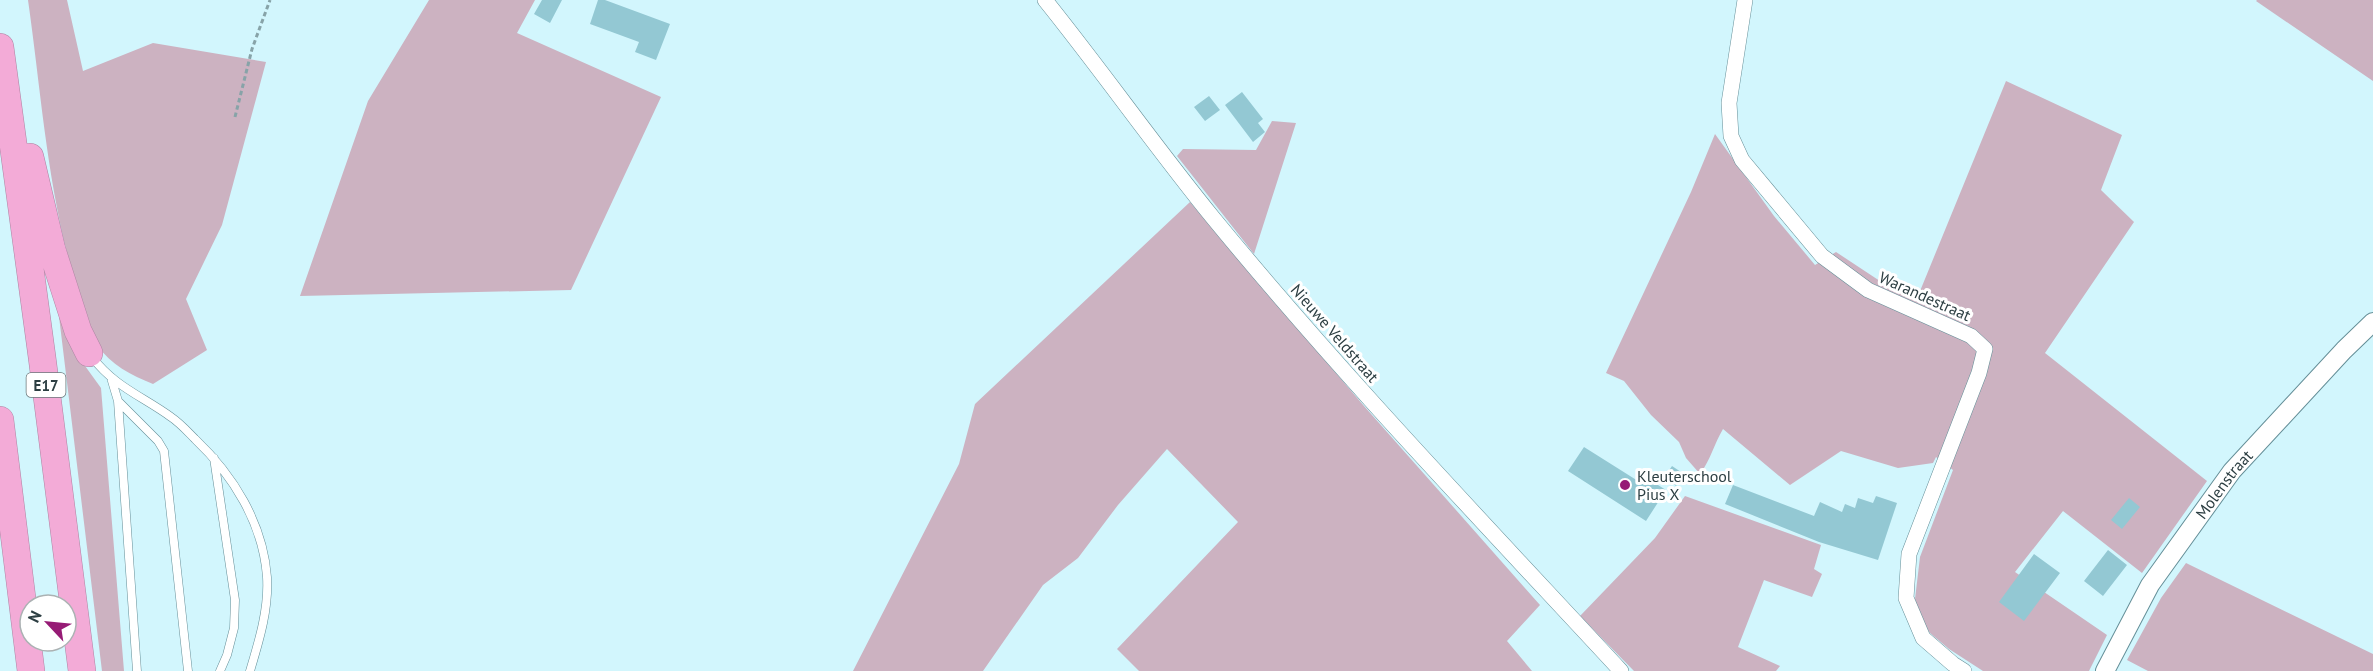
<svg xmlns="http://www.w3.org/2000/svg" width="2373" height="671" font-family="'PT Sans',sans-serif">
  <rect width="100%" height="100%" fill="#d2f6fd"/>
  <path fill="#ccb2c1" d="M28,0h39l16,71 70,-28 113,19 -44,163 -36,74 21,51 -54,34c-22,-9 -42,-19 -56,-39 -10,-15 -13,-35 -18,-51 -31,-95 -37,-196 -51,-294z
    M429,0h106l-18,33 144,64 -90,193 -271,6 68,-195z
    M2257,0h116v81l-117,-80z
    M2006,81l116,54 -21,55 33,32 -89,131 162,128 -65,92 -79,-62 -48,61 92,63 -18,36h-106l-34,-22 -19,-16 -12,-18 -3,-16 5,-42 33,-87 -17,-13 -3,6 -35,5 -57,-17 -51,34 -67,-56c-9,15 -12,30 -23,45l-14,-16 -7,-16 -28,-27 -27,-34 -18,-8 85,-181 24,-58 59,82 41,49 21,-13 53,35 29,9z
    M1272,121l24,2 -42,131 -77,-98 6,-7 73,1z
    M1190,202l174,204 176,199 -33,36 25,30h-393l-22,-22 121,-127 -71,-73 -49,56 -40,53 -35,27 -60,86h-130l106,-207 16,-60z
    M57,300l23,59 21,29 23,283h-22z
    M1685,496l136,49 -7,24 8,5 -10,23 -48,-17 -26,67 42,19 -4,5h-142l-54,-55 75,-78z
    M2186,563l187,91v17h-225l-21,-11 34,-62z"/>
  <path fill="#93c8d3" d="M542,0h20l-12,23 -16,-9z
    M598,0h7l65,24 -14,36 -21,-8 4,-10 -49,-18z
    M1242,92l21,27 -5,4 7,9 -12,10 -28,-37z
    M1209,96l11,14 -15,11 -11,-14z
    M1584,447l54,34 4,-6 24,15 -20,31 -78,-50z
    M1672,466l12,8 -8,12 -12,-8z
    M1733,485l81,31 6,-14 22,10 3,-8 10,4 3,-10 15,5 3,-7 21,7 -19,57 -59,-18 -94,-38z
    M2129,498l11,9 -18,22 -11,-9z
    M2108,550l19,15 -24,31 -19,-15z
    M2034,554l26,19 -36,48 -25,-19z"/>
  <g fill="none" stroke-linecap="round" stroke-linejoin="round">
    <defs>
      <path id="service" d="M92,357c23,30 50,39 79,60 9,6 16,14 24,22 38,36 68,84 72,138 2,32 -8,64 -17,94
        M112,381l6,20 40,40 6,10 24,220
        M118,401l19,270
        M214,458l21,142 -1,28 -7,27 -7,16"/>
      <path id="minor" d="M1045,0c58,72 111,148 169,219 129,157 269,303 407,452
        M1745,0l-16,103 2,33 11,24 80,96 46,34 103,46 14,13 -6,24 -70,181 -3,44 17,40 30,26 11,7"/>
      <g id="tertiary">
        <path id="s1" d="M2105,671l45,-86 82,-114 112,-121 29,-28"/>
      </g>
      <path id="motorway" d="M0,47l42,310 40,314
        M30,157l22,93 26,81 11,22
        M0,420l31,251"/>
    </defs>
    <use href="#service" stroke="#658f98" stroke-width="9"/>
    <use href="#minor" stroke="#658f98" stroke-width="16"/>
    <use href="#tertiary" stroke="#658f98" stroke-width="20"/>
    <use href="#motorway" stroke="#ad85a3" stroke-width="28"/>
    <path stroke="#87a3a8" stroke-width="3" stroke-dasharray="4.5 3" stroke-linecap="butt" d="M235,117l17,-68 18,-49"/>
    <use href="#service" stroke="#fff" stroke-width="8"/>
    <use href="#minor" stroke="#fff" stroke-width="15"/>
    <use href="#tertiary" stroke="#fff" stroke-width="18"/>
    <use href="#motorway" stroke="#f3abd7" stroke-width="27"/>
  </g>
  <circle fill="#961b75" stroke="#fff" stroke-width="2" cx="1625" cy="485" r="6"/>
  <g text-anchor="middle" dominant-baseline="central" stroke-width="6" stroke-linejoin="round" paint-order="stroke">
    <rect fill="#fff" stroke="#6b787b" stroke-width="1.5" x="26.5" y="373" width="39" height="24" rx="4.5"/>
    <g font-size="15" font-weight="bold" fill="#2c3e42">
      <text x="46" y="385">E17</text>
    </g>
    <g font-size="16" fill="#2c3e42" stroke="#fff">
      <text transform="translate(1925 296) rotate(24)">Warandestraat</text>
      <text transform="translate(1335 333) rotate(49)">Nieuwe Veldstraat</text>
      <text stroke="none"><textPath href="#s1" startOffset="222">Molenstraat</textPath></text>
    </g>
    <g font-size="16" fill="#2c3e42" stroke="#fff" text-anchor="start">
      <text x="1637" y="476">Kleuterschool<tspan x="1637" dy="18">Pius X</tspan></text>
    </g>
  </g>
  <g transform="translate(48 623) rotate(296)"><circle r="28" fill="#ffffff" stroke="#abb2b3" stroke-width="1.5"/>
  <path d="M0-4.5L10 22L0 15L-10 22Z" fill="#961b75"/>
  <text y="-9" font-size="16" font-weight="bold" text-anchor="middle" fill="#2c3e42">N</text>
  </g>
</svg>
